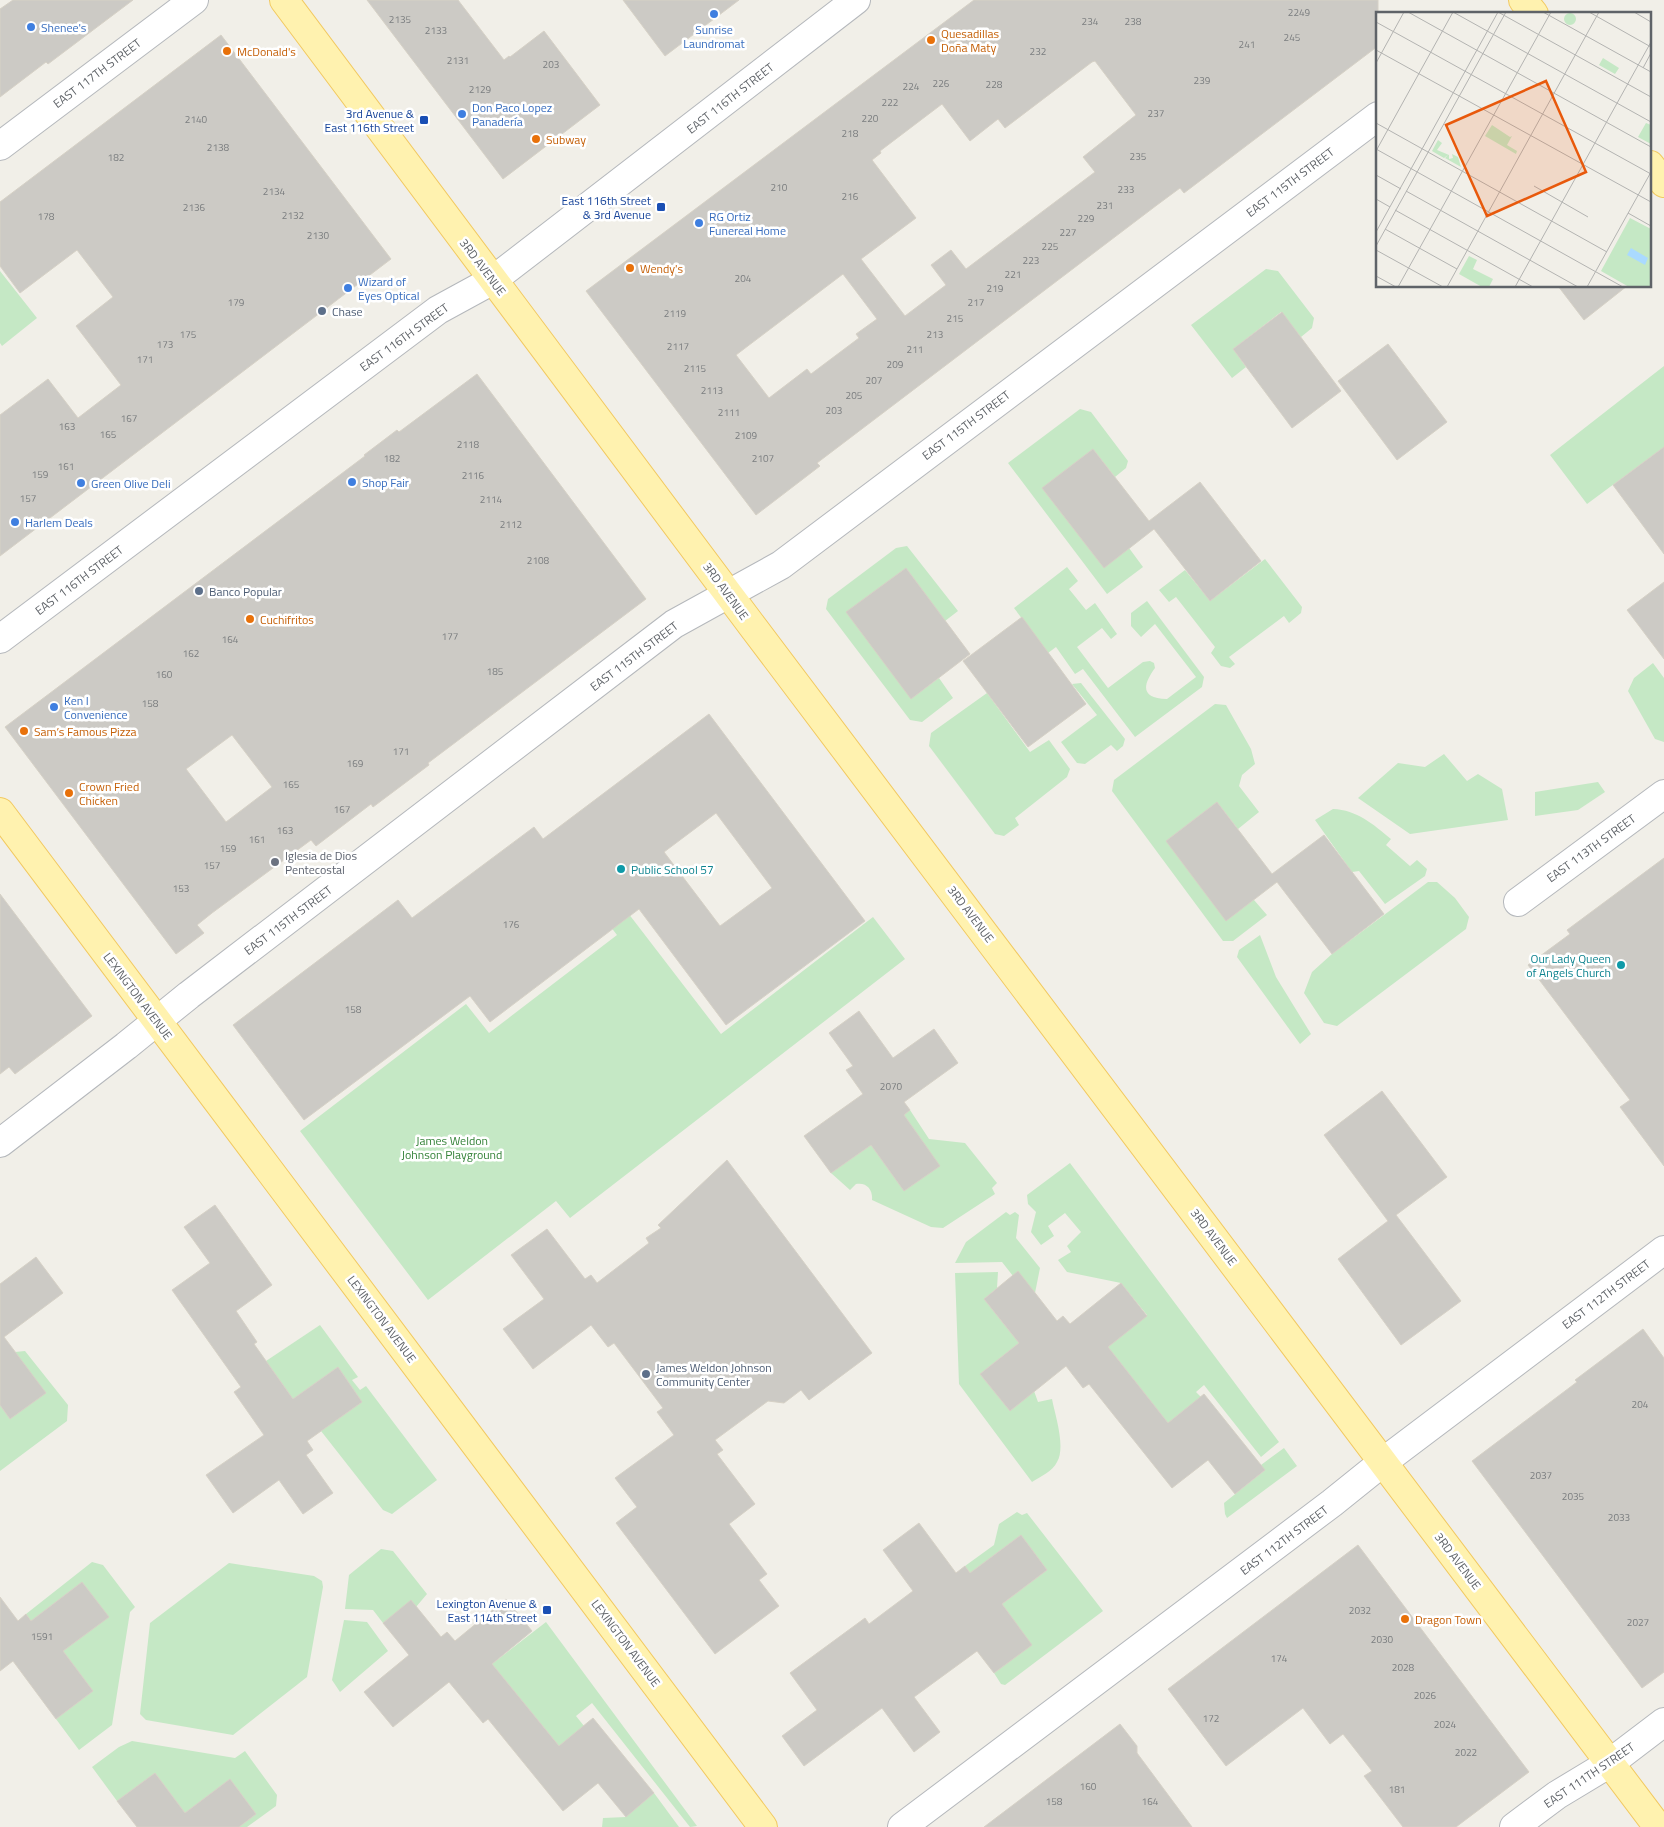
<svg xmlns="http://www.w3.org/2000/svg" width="1664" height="1827" font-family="'Titillium Web',sans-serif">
  <rect width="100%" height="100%" fill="#f1efe8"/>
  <path fill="#c5e8c5" d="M1266,269l12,2 36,47 -2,10 -11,9 -20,-25 -48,37 13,18 -14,11 -41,-53z
    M0,271l37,47 -35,28 -2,-3z
    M1664,366v81l-77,57 -37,-49z
    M1080,409l11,3 37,49 -2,7 -11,9 -22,-28 -50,39 61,79 25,-19 14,19 -36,27 -99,-131z
    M907,546l51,65 -13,10 -39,-53 -59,44 65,86 27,-20 14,20 -31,24 -12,-2 -84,-111 2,-10 68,-51z
    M1265,559l37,48 -1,6 -12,10 -5,-7 -55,41 6,7 -5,4 -9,-2 -10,-13 4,-6 -39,-50 -7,5 -10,-12 26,-20 25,31z
    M1067,567l11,14 -9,8 17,21 9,-7 22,31 -6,5 -9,-11 -25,19 31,41 35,-26 7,-1 4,2 1,5c-13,18 -14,30 12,31l29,-22 -41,-53 -14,13 -10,-11v-13l16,-12 57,76 -2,10 -67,50 -52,-68 -8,5 -19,-27 -8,6 -34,-45z
    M1653,663l11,15v64l-9,-3 -27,-48 6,-13z
    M1081,683l44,56 -2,7 -6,5 -6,-6 -26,19 -8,-1 -16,-21 36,-27 -25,-31z
    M987,693l43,59 19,-12 21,29 -3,8 -52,41 4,7 -15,11 -9,-2 -66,-88 2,-13z
    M1215,704l11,1 25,44 4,15 -13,11 -3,11 20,26 -21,17 -21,-27 -51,39 88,59 13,15 -34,26h-10l-111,-150 2,-11z
    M1444,754l23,27 11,-7 24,15 6,31 -98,14 -52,-36 40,-35 27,4z
    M1598,782l7,10 -27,18 -43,6v-24z
    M1333,809c24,1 40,15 58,30l-5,6 24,21 7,-6 10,9 -2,7 -40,28 -26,-33 -7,1 -37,-52z
    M1428,882h9l18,16 14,19 -3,12 -129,97 -13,-3 -20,-30 8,-21 20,-18z
    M605,883l116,151 152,-117 32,42 -335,259 -14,-17 -128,99 -128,-169 166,-127 23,29 128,-98 -30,-39z
    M1260,935l16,42 35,57 -11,10 -63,-87 2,-7z
    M910,1110l19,29 36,4 32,40 -5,5 3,6 -52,34 -12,-1 -59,-27c1,-10 -5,-18 -16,-16l-6,6 -19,-17 40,-28 33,46 35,-25 -35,-51z
    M1070,1163l209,279 -18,15 -57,-72 -8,7 5,5 -33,26 -60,-76 39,-32 -26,-32 -54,-11 -9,-12 13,-8 -4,-6 14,-14 -16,-19 -17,13 6,10 -13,9 -10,-13 5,-20 -8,-8 -1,-9z
    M1006,1212l4,3 5,-3 4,3 -3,23 24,30 -5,25 -22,-17 -11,-14 -47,1 11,-21z
    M998,1272l-1,16 -13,11 35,44 -39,31 30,37 24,-20 4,11 14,-3c3,16 14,48 5,63 -4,9 -17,15 -25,20l-73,-98 -4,-111z
    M320,1325l38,52 -6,3 8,10 6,-4 71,94 -45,34 -9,-4 -62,-79 41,-29 -24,-35 -45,32 -27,-38z
    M25,1351l43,54 -1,16 -67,50v-66l10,14 35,-26 -30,-41z
    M1284,1448l13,18 -70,52 -2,-4 -1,-11 40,-32 -3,-6z
    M1017,1512l5,3 5,-2 76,98 -98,74 -4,-1 -7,-11 37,-28 -29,-41 45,-34 -26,-35 -51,38 -5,-7 29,-21 5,-21z
    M381,1549l12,2 34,43 -11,13 -4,-6 -29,22 -10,-13 -28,-1 4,-34z
    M92,1562l11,3 32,42 -5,5 -18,113 -33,25 -23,-31 37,-28 -30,-40 45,-34 -26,-35 -51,39 -5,-7z
    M229,1563l85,13 8,5 1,6 -16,90 -74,58 -87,-15 -6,-6 10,-91z
    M344,1620l23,2 21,29 -48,41 -8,-12z
    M546,1622l151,204 -7,1 -98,-124 -16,13 8,10 -25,20 -67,-82z
    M132,1741l103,17 10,-7 32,44 -1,11 -29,21h-8l17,-13 -26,-35 -45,34 -30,-40 -38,28 -25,-34 27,-20z
    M654,1793l25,34h-77l1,-9 23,-1z"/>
  <path fill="#cccac5" stroke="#d6d1c6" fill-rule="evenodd" d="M13,0h120l-85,64 -2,-2 -46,35v-88z
    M367,0h91l46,60 5,-4 1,1 34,-26 56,74 -97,74z
    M623,0h116l-74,56z
    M974,0h404v46l-194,147 -4,-5 -23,17 -340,258 3,3 -64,49 -170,-224zM1095,61l41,54 -53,42 12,15 -129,97 -15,-19 -20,15 15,20 -41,31 -44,-57 55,-41 -44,-58 9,-7 -1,-2 62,-47 28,37 28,-22 7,9 87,-66zM843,274l34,45 -21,15 3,4 -48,36 -4,-5 -38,29 -33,-43z
    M221,35l170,224 -391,297v-141l48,-36 30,39 43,-33 -45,-59 37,-29 -36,-47 -57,43 -20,-27v-64z
    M1558,286h69l-43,34z
    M1282,312l59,79 -49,37 -59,-79z
    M1388,344l59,78 -50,38 -59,-79z
    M477,374l169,225 -218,164 1,2 -56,42 -2,-3 -55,42 -5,-6 -99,73 -15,12 7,8 -28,21 -171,-227 360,-271 -1,-1 33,-25 2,2zM232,735l40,52 -46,35 -40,-53z
    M1664,447v107l-51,-69z
    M1093,449l56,72 51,-39 61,79 -51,40 -56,-72 -50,39 -62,-80z
    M906,568l64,86 -59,45 -65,-87z
    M1664,582v77l-37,-49z
    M1022,617l64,87 -58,43 -65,-86z
    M709,714l156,207 -139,104 -87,-116 -149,113 -20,-26 -166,124 -71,-95 165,-125 14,18 122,-91 9,12zM716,813l56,75 -52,38 -56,-74z
    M1217,802l55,72 52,-39 60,79 -52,40 -55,-72 -51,39 -60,-80z
    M1664,858v308l-44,-59 10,-7 -102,-135 42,-31 -3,-4z
    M0,894l92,122 -77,58 -6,-7 -9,7z
    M859,1011l34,47 41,-29 24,34 -54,39 6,8 -6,5 36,51 -36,25 -33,-46 -40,28 -27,-37 59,-42 -17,-24 7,-4 -24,-33z
    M1382,1091l65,86 -51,38 65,86 -60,44 -63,-86 50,-38 -64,-86z
    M727,1160l145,193 -63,47 -8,-10 -17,13 -16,-2 -53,39 8,10 -6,4 38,50 -26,20 38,50 -8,6 20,26 -64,48 -99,-131 21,-16 -22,-29 59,-43 -17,-23 6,-4 -49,-65 -6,4 -17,-22 -58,44 -30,-40 41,-30 -33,-44 36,-26 38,50 6,-4 6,8 52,-40 -3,-5 15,-10 -3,-3z
    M215,1205l57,80 -36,26 21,31 -3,2 39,55 45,-32 24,35 -55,39 6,9 -7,5 27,38 -30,21 -24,-34 -46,33 -27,-38 58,-40 -30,-43 7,-5 -69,-97 38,-27 -26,-36z
    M36,1257l27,36 -59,44 42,56 -36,26 -10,-14v-121z
    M1018,1271l39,50 6,-5 7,8 51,-41 26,33 -39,31 60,76 36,-29 61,76 -30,24 -27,-34 -36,28 -83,-104 -6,4 -17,-22 -56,45 -30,-37 39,-31 -35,-44z
    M1643,1329l21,29v314l-22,16 -170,-227 105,-79 -2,-2z
    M919,1523l37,50 9,-7 5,7 51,-38 26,35 -45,34 30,41 -38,28 -17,-22 -63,46 26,35 -26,20 -32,-44 -78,58 -22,-30 35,-26 -27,-37 75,-55 4,6 44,-33 -30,-41z
    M1358,1545l171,227 -73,55h-53l-39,-51 8,-5 -29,-37 -13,10 -27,-36 -77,58 -58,-77z
    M82,1582l27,35 -46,34 30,40 -37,28 -43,-58 -13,10v-74l18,24 8,-7 5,7z
    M506,1599l26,32 -40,33 67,82 34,-28 61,75 -28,24 -28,-34 -35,28 -75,-92 -5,4 -34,-41 -56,45 -29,-35 45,-37 -26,-32 28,-23 30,37 6,-5 8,9z
    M1120,1724l17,22v7l55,74h-208z
    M155,1773l30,40 45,-34 26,35 -17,13h-102l-20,-26z"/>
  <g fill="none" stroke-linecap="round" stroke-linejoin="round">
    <defs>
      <path id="minor" d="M0,146l194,-146
        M0,639l438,-329 55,-30 363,-280
        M1518,902l146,-108
        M0,1143l126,-97 63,-51 485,-371 107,-59 597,-449
        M902,1827l430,-324 51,-41 281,-212
        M1514,1827l43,-32 53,-32 54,-41"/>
      <path id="major" d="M284,0l469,627 905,1200
        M1523,0l11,14
        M1650,165l14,18
        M0,812l763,1015"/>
    </defs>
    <use href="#minor" stroke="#b5b8bc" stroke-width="30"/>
    <use href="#major" stroke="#f2c960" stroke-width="30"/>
    <use href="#minor" stroke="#fff" stroke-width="28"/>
    <use href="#major" stroke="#fff2af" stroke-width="28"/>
  </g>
  <g fill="#3f7fe0" stroke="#fff" stroke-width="2">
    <circle cx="714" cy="14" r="5"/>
    <circle cx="31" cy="27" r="5"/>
    <circle cx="462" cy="114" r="5"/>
    <circle cx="699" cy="223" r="5"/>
    <circle cx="348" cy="288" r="5"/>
    <circle cx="352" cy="482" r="5"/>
    <circle cx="81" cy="483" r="5"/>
    <circle cx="15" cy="522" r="5"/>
    <circle cx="54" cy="707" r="5"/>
  </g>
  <g fill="#e8710a" stroke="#fff" stroke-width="2">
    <circle cx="931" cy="40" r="5"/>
    <circle cx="227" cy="51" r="5"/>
    <circle cx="536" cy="139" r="5"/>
    <circle cx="630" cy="268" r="5"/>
    <circle cx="250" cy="619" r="5"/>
    <circle cx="24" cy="731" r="5"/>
    <circle cx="69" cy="793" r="5"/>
    <circle cx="1405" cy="1619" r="5"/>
  </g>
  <g fill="#1a4fb4" stroke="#fff" stroke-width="2">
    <rect x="419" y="115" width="10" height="10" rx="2.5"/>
    <rect x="656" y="202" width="10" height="10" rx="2.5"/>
    <rect x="542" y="1605" width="10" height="10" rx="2.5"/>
  </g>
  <g fill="#5c6f8a" stroke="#fff" stroke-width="2">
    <circle cx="322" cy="311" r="5"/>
    <circle cx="199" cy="591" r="5"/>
    <circle cx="646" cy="1374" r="5"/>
  </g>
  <circle fill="#6b7280" stroke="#fff" stroke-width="2" cx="275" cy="862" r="5"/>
  <g fill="#0f9aa8" stroke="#fff" stroke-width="2">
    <circle cx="621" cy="869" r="5"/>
    <circle cx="1621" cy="965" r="5"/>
  </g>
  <g text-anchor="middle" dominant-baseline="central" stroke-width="5" stroke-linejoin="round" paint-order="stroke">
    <g font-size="10" fill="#7a7d7f">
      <text x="1299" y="12">2249</text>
      <text x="400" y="19">2135</text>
      <text x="1090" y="21">234</text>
      <text x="1133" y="21">238</text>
      <text x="436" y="30">2133</text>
      <text x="1292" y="37">245</text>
      <text x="1247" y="44">241</text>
      <text x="1038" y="51">232</text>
      <text x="458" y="60">2131</text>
      <text x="551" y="64">203</text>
      <text x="1202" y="80">239</text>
      <text x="941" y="83">226</text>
      <text x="994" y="84">228</text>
      <text x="911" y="86">224</text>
      <text x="480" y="89">2129</text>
      <text x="890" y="102">222</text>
      <text x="1156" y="113">237</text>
      <text x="870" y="118">220</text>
      <text x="196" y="119">2140</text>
      <text x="850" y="133">218</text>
      <text x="218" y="147">2138</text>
      <text x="1138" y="156">235</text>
      <text x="116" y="157">182</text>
      <text x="779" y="187">210</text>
      <text x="1126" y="189">233</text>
      <text x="274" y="191">2134</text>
      <text x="850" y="196">216</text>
      <text x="1105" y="205">231</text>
      <text x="194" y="207">2136</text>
      <text x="293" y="215">2132</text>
      <text x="46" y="216">178</text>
      <text x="1086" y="218">229</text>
      <text x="1068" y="232">227</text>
      <text x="318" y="235">2130</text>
      <text x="1050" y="246">225</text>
      <text x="1031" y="260">223</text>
      <text x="1013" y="274">221</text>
      <text x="743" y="278">204</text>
      <text x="995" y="288">219</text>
      <text x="236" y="302">179</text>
      <text x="976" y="302">217</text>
      <text x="675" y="313">2119</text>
      <text x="955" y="318">215</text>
      <text x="188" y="334">175</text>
      <text x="935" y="334">213</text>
      <text x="165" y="344">173</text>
      <text x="678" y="346">2117</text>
      <text x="915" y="349">211</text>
      <text x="145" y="359">171</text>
      <text x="895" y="364">209</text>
      <text x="695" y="368">2115</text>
      <text x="874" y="380">207</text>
      <text x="712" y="390">2113</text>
      <text x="854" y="395">205</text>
      <text x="834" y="410">203</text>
      <text x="729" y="412">2111</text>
      <text x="129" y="418">167</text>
      <text x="67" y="426">163</text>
      <text x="108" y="434">165</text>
      <text x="746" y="435">2109</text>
      <text x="468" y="444">2118</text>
      <text x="392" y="458">182</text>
      <text x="763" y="458">2107</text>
      <text x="66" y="466">161</text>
      <text x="40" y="474">159</text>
      <text x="473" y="475">2116</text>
      <text x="28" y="498">157</text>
      <text x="491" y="499">2114</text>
      <text x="511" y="524">2112</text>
      <text x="538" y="560">2108</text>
      <text x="450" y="636">177</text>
      <text x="230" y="639">164</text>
      <text x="191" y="653">162</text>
      <text x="495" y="671">185</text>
      <text x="164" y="674">160</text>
      <text x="150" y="703">158</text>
      <text x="401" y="751">171</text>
      <text x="355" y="763">169</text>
      <text x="291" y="784">165</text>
      <text x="342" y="809">167</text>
      <text x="285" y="830">163</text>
      <text x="257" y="839">161</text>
      <text x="228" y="848">159</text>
      <text x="212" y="865">157</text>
      <text x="181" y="888">153</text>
      <text x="511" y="924">176</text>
      <text x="353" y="1009">158</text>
      <text x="891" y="1086">2070</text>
      <text x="1640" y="1404">204</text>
      <text x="1541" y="1475">2037</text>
      <text x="1573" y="1496">2035</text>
      <text x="1619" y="1517">2033</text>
      <text x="1360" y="1610">2032</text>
      <text x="1638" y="1622">2027</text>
      <text x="42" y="1636">1591</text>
      <text x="1382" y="1639">2030</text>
      <text x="1279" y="1658">174</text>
      <text x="1403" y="1667">2028</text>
      <text x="1425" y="1695">2026</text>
      <text x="1211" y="1718">172</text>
      <text x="1445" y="1724">2024</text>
      <text x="1466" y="1752">2022</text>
      <text x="1088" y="1786">160</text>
      <text x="1397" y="1789">181</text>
      <text x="1054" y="1801">158</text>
      <text x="1150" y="1801">164</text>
    </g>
    <g font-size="12" fill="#366cbe" stroke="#fff" text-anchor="start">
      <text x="41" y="27">Shenee's</text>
      <text x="714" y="29" text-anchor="middle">Sunrise<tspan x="714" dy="14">Laundromat</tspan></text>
      <text x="472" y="107">Don Paco Lopez<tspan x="472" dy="14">Panadería</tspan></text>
      <text x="709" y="216">RG Ortiz<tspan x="709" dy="14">Funereal Home</tspan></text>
      <text x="358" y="281">Wizard of<tspan x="358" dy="14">Eyes Optical</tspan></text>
      <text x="362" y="482">Shop Fair</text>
      <text x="91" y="483">Green Olive Deli</text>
      <text x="25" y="522">Harlem Deals</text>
      <text x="64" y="700">Ken I<tspan x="64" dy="14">Convenience</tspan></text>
    </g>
    <g font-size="12" fill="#c56008" stroke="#fff" text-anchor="start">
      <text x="941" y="33">Quesadillas<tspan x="941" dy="14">Doña Maty</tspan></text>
      <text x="237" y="51">McDonald's</text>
      <text x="546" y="139">Subway</text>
      <text x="640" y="268">Wendy's</text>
      <text x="260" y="619">Cuchifritos</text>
      <text x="34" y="731">Sam’s Famous Pizza</text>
      <text x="79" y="786">Crown Fried<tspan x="79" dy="14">Chicken</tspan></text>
      <text x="1415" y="1619">Dragon Town</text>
    </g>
    <g font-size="12" fill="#5f6368" stroke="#fff">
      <text transform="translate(97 73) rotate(-37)">EAST 117TH STREET</text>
      <text transform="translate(730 98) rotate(-38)">EAST 116TH STREET</text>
      <text transform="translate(1290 182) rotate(-37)">EAST 115TH STREET</text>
      <text transform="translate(483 267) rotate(53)">3RD AVENUE</text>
      <text transform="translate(404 337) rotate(-36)">EAST 116TH STREET</text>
      <text transform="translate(966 425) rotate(-37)">EAST 115TH STREET</text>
      <text transform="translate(79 580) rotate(-37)">EAST 116TH STREET</text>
      <text transform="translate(726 591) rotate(54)">3RD AVENUE</text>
      <text transform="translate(634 656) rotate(-37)">EAST 115TH STREET</text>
      <text transform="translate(1591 848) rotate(-36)">EAST 113TH STREET</text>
      <text transform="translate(971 914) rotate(53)">3RD AVENUE</text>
      <text transform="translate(288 920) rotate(-37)">EAST 115TH STREET</text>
      <text transform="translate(138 996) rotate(53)">LEXINGTON AVENUE</text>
      <text transform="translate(1214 1237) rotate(53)">3RD AVENUE</text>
      <text transform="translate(1606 1294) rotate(-37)">EAST 112TH STREET</text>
      <text transform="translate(382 1319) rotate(53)">LEXINGTON AVENUE</text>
      <text transform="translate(1284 1540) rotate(-37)">EAST 112TH STREET</text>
      <text transform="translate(1458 1561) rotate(53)">3RD AVENUE</text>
      <text transform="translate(626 1643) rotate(53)">LEXINGTON AVENUE</text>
      <text transform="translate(1589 1775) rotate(-34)">EAST 111TH STREET</text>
    </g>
    <g font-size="12" fill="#164399" stroke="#fff" text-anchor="end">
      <text x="414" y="113">3rd Avenue &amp;<tspan x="414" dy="14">East 116th Street</tspan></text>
      <text x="651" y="200">East 116th Street<tspan x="651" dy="14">&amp; 3rd Avenue</tspan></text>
      <text x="537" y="1603">Lexington Avenue &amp;<tspan x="537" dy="14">East 114th Street</tspan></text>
    </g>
    <g font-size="12" fill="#4e5e75" stroke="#fff" text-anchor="start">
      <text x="332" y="311">Chase</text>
      <text x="209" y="591">Banco Popular</text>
      <text x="656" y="1367">James Weldon Johnson<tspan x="656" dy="14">Community Center</tspan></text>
    </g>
    <g font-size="12" fill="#5b616d" stroke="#fff" text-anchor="start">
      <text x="285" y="855">Iglesia de Dios<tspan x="285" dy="14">Pentecostal</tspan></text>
    </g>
    <g font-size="12" fill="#0d838f" stroke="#fff" text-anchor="start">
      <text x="631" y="869">Public School 57</text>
      <text x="1611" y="958" text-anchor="end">Our Lady Queen<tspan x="1611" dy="14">of Angels Church</tspan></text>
    </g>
    <g font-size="12" fill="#348238" stroke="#fff">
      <text x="452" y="1140">James Weldon<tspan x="452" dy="14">Johnson Playground</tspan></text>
    </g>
  </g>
  <g transform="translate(1376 12)">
    <rect width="275" height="275" fill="#f1efe8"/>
    <path d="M188 7a6 6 0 1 1 12 0a6 6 0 1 1-12 0ZM227,46l16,10 -4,6 -16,-9zM270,111l5,2v19l-13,-7zM116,113l18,12 2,-1 -5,9 10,6 -1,3 -31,-18zM62,128l4,3 -5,7 12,5v4l4,-1 -1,-4 6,3 3,10 -16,-9 3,-3 -4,3 -12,-7zM254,206l21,11v58h-22l-28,-16zM93,244l8,4 -4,9 20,10 -4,8h-7l-23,-13z" fill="#c5e8c5"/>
    <path d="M255,236l17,10 -3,7 -18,-10z" fill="#aadaff"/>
    <path fill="none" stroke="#b3b3b1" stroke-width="1" d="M32,0l243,135M77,0l198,110M122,0l153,85M167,0l108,60M213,0l62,35M258,0l17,10M0,10l275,152M0,38l275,152M0,51l28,-51M267,56l8,-15M0,111l231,129M0,137l247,138M0,139l77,-139M0,163l25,14M158,174l54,31M30,179l172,96M0,187l14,8M19,198l138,77M252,201l23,13M9,217l72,40M0,220l122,-220M0,234l130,-234M0,238l67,37M0,264l20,11M22,275l153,-275M71,275l152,-275M139,275l136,-245M211,275l64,-115"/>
    <path fill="#e8590c" fill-opacity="0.15" stroke="#e8590c" stroke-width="2.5" d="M170,69l40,91 -99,44 -41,-91z"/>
    <rect width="275" height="275" fill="none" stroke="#5f6368" stroke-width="2.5"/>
  </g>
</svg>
